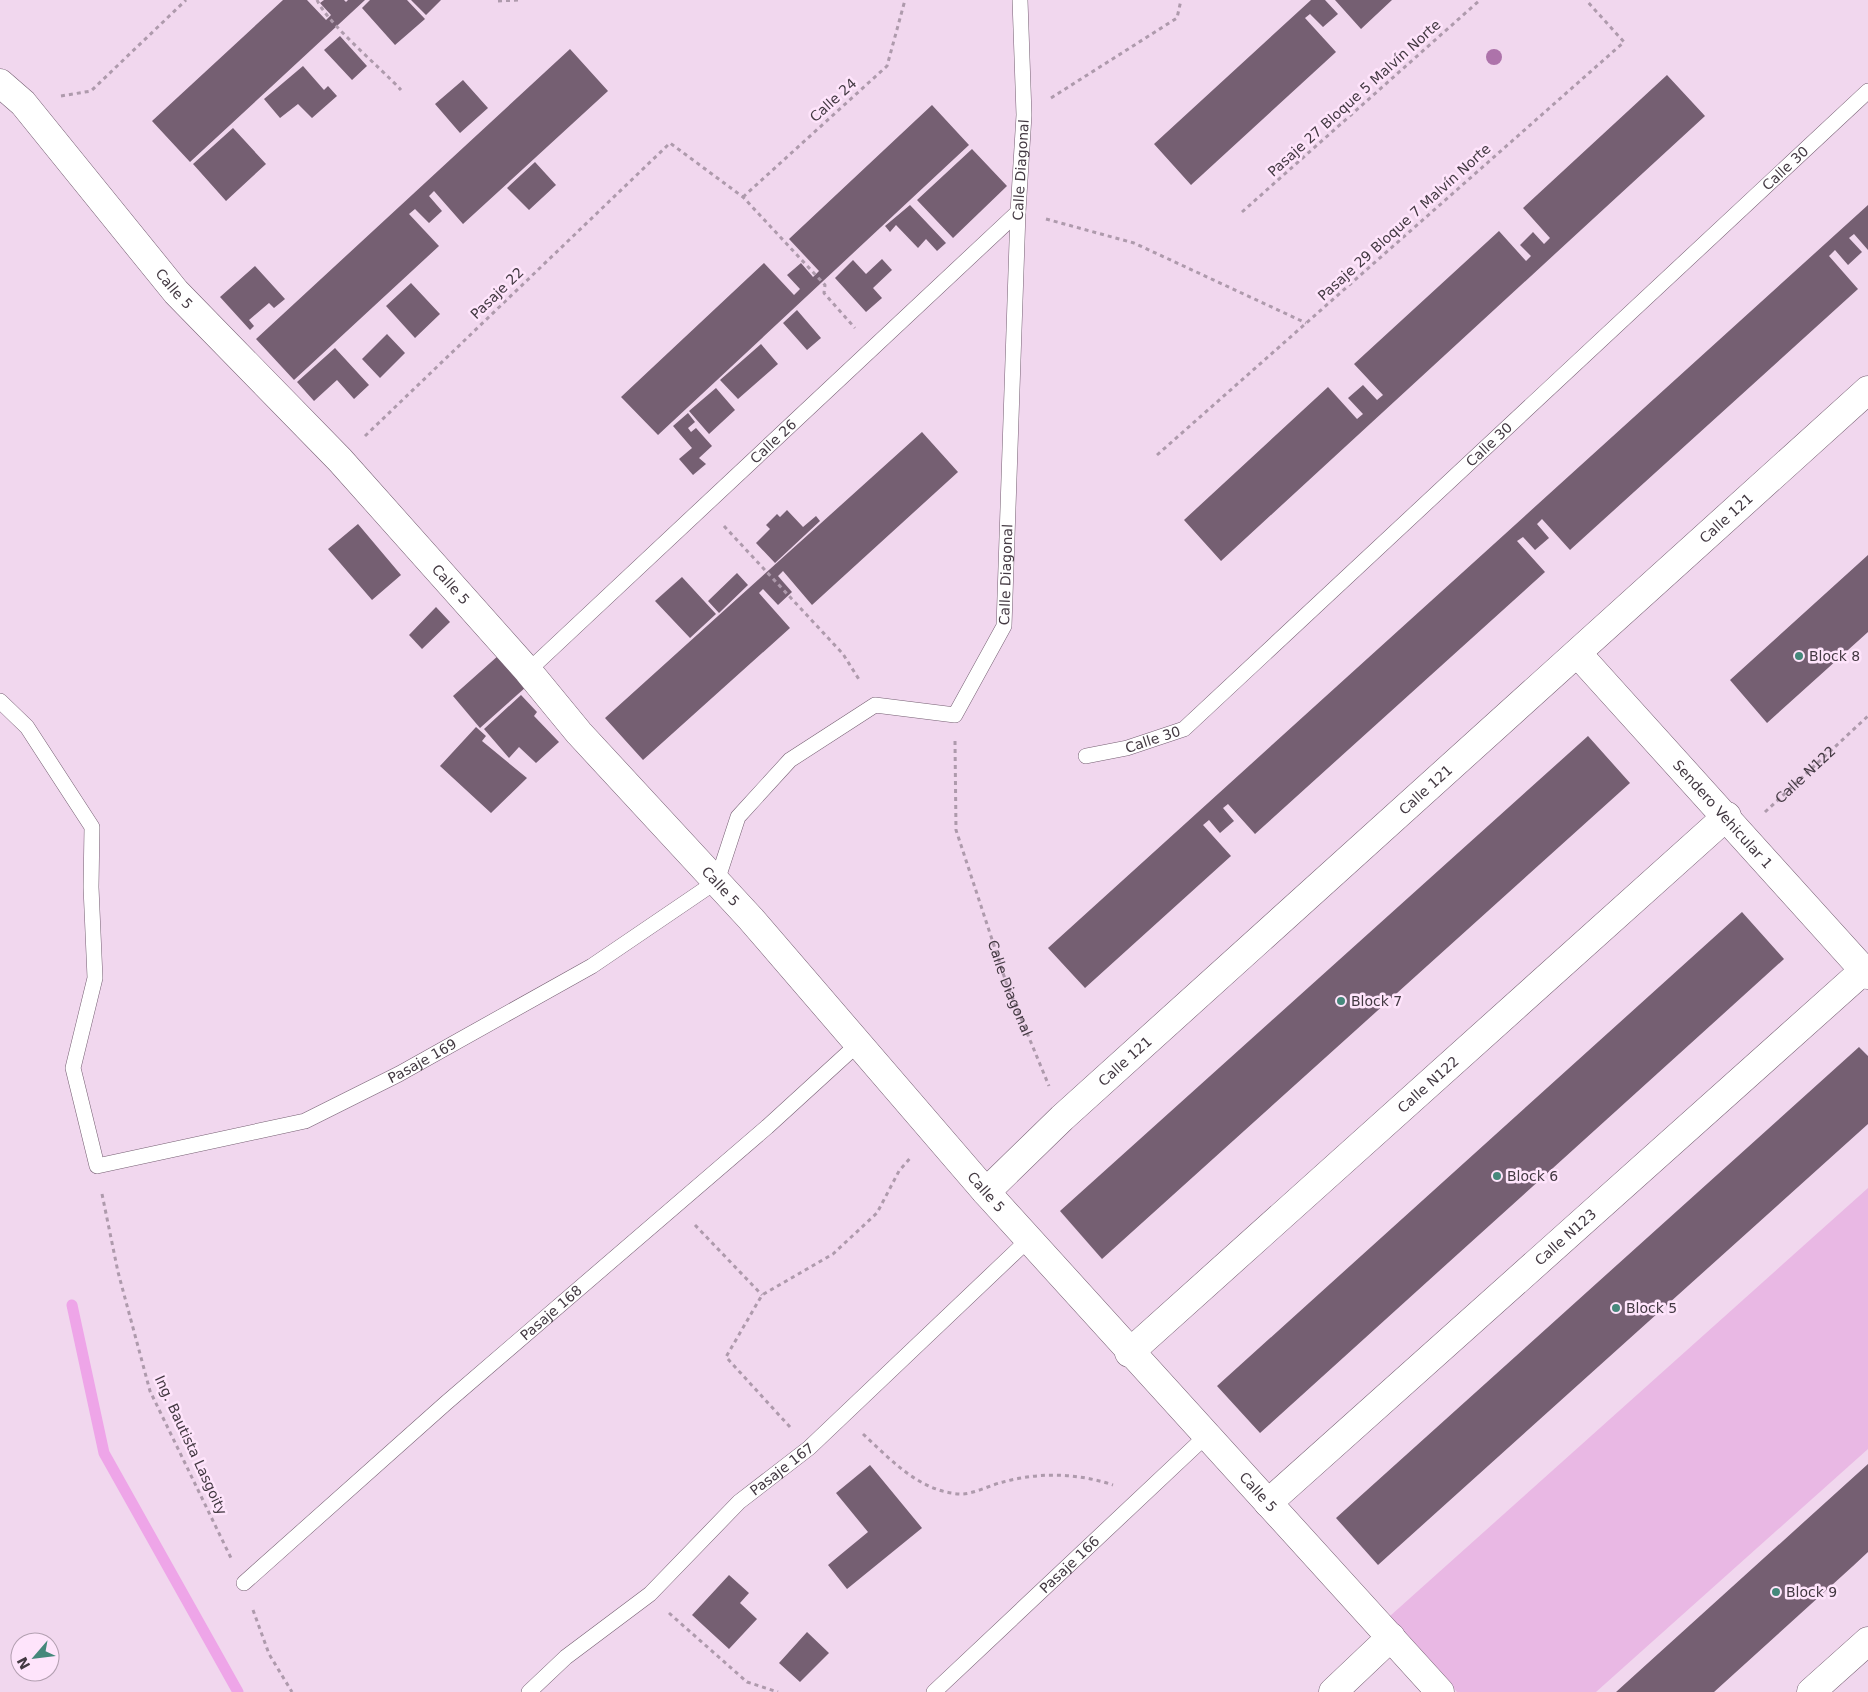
<svg xmlns="http://www.w3.org/2000/svg" width="1868" height="1692" font-family="'DejaVu Sans',sans-serif">
  <rect width="100%" height="100%" fill="#f1d7ee"/>
  <path fill="#e9b8e4" d="M1868,1188v261l-272,243h-139l-67,-76z"/>
  <g fill="none" stroke-linecap="round" stroke-linejoin="round">
    <path stroke="#eea5e8" stroke-width="11" d="M72,1305l32,148 134,239"/>
  </g>
  <path fill="#755f72" d="M283,0h24l19,20 5,-5 -11,-12 4,-3h20l2,2 2,-2h17l-175,162 -38,-41z
    M370,0h37l18,19 -30,26 -33,-37z
    M411,0h30l-15,15z
    M1311,0h14l13,14 -15,13 -13,-13 -5,4 31,34 -145,133 -37,-41z
    M1335,0h57l-31,29z
    M340,36l27,30 -15,14 -28,-30z
    M570,49l38,42 -145,133 -29,-33 -5,5 13,15 -13,12 -14,-14 -6,5 30,32 -145,134 -38,-41z
    M303,66l21,24 4,-4 9,10 -25,22 -14,-14 -18,14 -16,-19z
    M1667,75l38,41 -484,445 -37,-41 144,-133 29,32 6,-5 -15,-16 15,-13 14,15 6,-5 -29,-31 145,-133 27,30 5,-5 -11,-11 13,-13 11,12 6,-6 -27,-30z
    M463,80l25,28 -28,25 -25,-29z
    M932,105l37,40 -311,290 -37,-38 143,-134 30,32 6,-6 -13,-14 14,-12 12,14 6,-6 -30,-32z
    M233,128l33,36 -40,37 -33,-37z
    M972,149l35,37 -54,52 -36,-38z
    M535,162l21,23 -27,25 -22,-22z
    M910,205l36,38 -9,8 -11,-12 -8,9 -22,-23 -6,7 -5,-6z
    M1868,205v45l-14,-16 -5,4 13,14 -14,13 -13,-15 -6,6 29,33 -288,261 -28,-31 -5,5 12,14 -14,12 -12,-13 -6,4 28,31 -290,262 -27,-30 -5,4 11,13 -14,12 -11,-13 -6,5 28,31 -146,132 -37,-40z
    M882,259l10,11 -19,18 9,10 -16,14 -31,-34 18,-18 13,14z
    M255,266l30,33 -11,9 -5,-5 -20,17 5,6 -4,4 -30,-33z
    M411,283l29,31 -25,24 -29,-32z
    M797,310l24,28 -14,12 -24,-27z
    M387,334l18,19 -25,25 -18,-19z
    M761,344l17,20 -40,35 -18,-19z
    M335,348l34,37 -15,14 -17,-19 -23,21 -17,-19z
    M716,388l19,22 -26,24 -20,-23z
    M688,413l7,9 -7,6 3,4 5,-4 16,18 -13,12 7,6 -13,11 -14,-16 13,-11 -19,-22z
    M922,432l36,40 -146,133 -29,-34 -5,5 14,16 -14,13 -15,-16 -4,4 31,35 -147,132 -38,-42z
    M787,510l16,17 13,-11 4,5 -45,42 -19,-20 14,-14 -4,-4 11,-11 3,3z
    M358,524l43,51 -29,25 -44,-51z
    M1868,555v77l-101,91 -37,-43z
    M737,573l11,12 -29,28 -11,-12z
    M682,577l34,37 -26,24 -35,-37z
    M436,607l14,15 -28,27 -13,-14z
    M499,655l27,32 -46,41 -27,-32z
    M521,695l16,17 -3,4 25,26 -23,21 -17,-16 -10,11 -25,-29z
    M476,727l10,9 -4,5 45,37 -36,35 -51,-47z
    M1588,736l42,47 -528,476 -42,-48z
    M1742,912l42,47 -524,474 -43,-47z
    M1859,1047l9,9v68l-490,441 -42,-47z
    M1868,1464v88l-15,14 -139,126h-98z
    M870,1465l52,63 -75,61 -19,-24 40,-33 -32,-39z
    M729,1575l20,18 -9,10 17,16 -28,30 -37,-34z
    M807,1632l22,21 -29,29 -21,-19z"/>
  <g fill="none" stroke-linecap="round" stroke-linejoin="round">
    <defs>
      <g id="lane">
        <path id="s3" d="M528,671l490,-459"/>
        <path id="s4" d="M0,701l27,26 65,100 -1,60 4,91 -22,90 24,98 208,-45 94,-47 193,-108 125,-85 21,-64 52,-57 85,-55 80,10 49,-89 14,-414 6,-97 -4,-115"/>
        <path id="s5" d="M1086,756l41,-8 57,-19 684,-638"/>
        <path id="s6" d="M244,1583l202,-180 321,-276 92,-84"/>
        <path id="s7" d="M529,1692l37,-35 84,-63 89,-92 70,-54 220,-209"/>
        <path id="s8" d="M934,1692l272,-256"/>
      </g>
      <g id="street">
        <path id="s9" d="M0,83l23,20 153,189 164,168 188,211 51,62 172,186 235,273 454,500"/>
        <path id="s10" d="M1578,654l290,321"/>
        <path id="s11" d="M986,1192l76,-74 806,-728"/>
        <path id="s12" d="M1129,1353l598,-537"/>
        <path id="s13" d="M1268,1503l595,-532"/>
        <path d="M1333,1692l58,-55"/>
        <path d="M1811,1692l57,-51"/>
      </g>
    </defs>
    <use href="#lane" stroke="#755f72" stroke-width="16"/>
    <use href="#street" stroke="#755f72" stroke-width="29"/>
    <g stroke="#ae9aac" stroke-width="3" stroke-dasharray="4 4" stroke-linecap="butt">
      <path d="M317,0c11,24 63,67 84,90"/>
      <path d="M498,1l21,-1"/>
      <path d="M61,96l30,-5 95,-91"/>
      <path d="M1051,98l126,-80 4,-18"/>
      <path d="M743,197l144,-131 18,-66"/>
      <path d="M1242,212l238,-212"/>
      <path d="M1046,219l88,24 172,80"/>
      <path d="M365,436l305,-293 73,54 82,88 -1,8 31,35"/>
      <path d="M1157,455l467,-413 -38,-42"/>
      <path d="M724,526l119,128 17,27"/>
      <path id="s1" d="M955,741l1,89 50,152 43,104"/>
      <path id="s2" d="M1765,812l103,-96"/>
      <path d="M102,1194l16,78 32,119 81,167"/>
      <path d="M695,1225l67,70"/>
      <path d="M790,1427l-64,-70 36,-62 71,-41 44,-41 22,-42 12,-14"/>
      <path d="M863,1434c28,26 56,57 96,60 13,1 31,-9 44,-12 36,-10 75,-9 110,3"/>
      <path d="M253,1610l16,44 23,38"/>
      <path d="M669,1613l78,69 31,10"/>
    </g>
    <use href="#lane" stroke="#fff" stroke-width="15"/>
    <use href="#street" stroke="#fff" stroke-width="28"/>
  </g>
  <circle fill="#ad73aa" cx="1494" cy="57" r="8"/>
  <g fill="#45887b" stroke="#fee4fb" stroke-width="2">
    <circle cx="1799" cy="656" r="5"/>
    <circle cx="1341" cy="1001" r="5"/>
    <circle cx="1497" cy="1176" r="5"/>
    <circle cx="1616" cy="1308" r="5"/>
    <circle cx="1776" cy="1592" r="5"/>
  </g>
  <g text-anchor="middle" dominant-baseline="central" stroke-width="5" stroke-linejoin="round" paint-order="stroke">
    <g font-size="14" fill="#433942" stroke="#fee4fb">
      <text transform="translate(1354 98) rotate(-42)">Pasaje 27 Bloque 5 Malvín Norte</text>
      <text transform="translate(833 100) rotate(-42)">Calle 24</text>
      <text stroke="none"><textPath href="#s5" startOffset="924">Calle 30</textPath></text>
      <text stroke="none"><textPath href="#s4" startOffset="2076">Calle Diagonal</textPath></text>
      <text transform="translate(1404 222) rotate(-42)">Pasaje 29 Bloque 7 Malvín Norte</text>
      <text stroke="none"><textPath href="#s9" startOffset="270">Calle 5</textPath></text>
      <text transform="translate(497 293) rotate(-44)">Pasaje 22</text>
      <text stroke="none"><textPath href="#s3" startOffset="336">Calle 26</textPath></text>
      <text stroke="none"><textPath href="#s5" startOffset="519">Calle 30</textPath></text>
      <text stroke="none"><textPath href="#s11" startOffset="1001">Calle 121</textPath></text>
      <text stroke="none"><textPath href="#s4" startOffset="1671">Calle Diagonal</textPath></text>
      <text stroke="none"><textPath href="#s9" startOffset="675">Calle 5</textPath></text>
      <text stroke="none"><textPath href="#s5" startOffset="69">Calle 30</textPath></text>
      <text stroke="none"><textPath href="#s2" startOffset="55">Calle N122</textPath></text>
      <text stroke="none"><textPath href="#s11" startOffset="596">Calle 121</textPath></text>
      <text stroke="none"><textPath href="#s10" startOffset="216">Sendero Vehicular 1</textPath></text>
      <text stroke="none"><textPath href="#s9" startOffset="1080">Calle 5</textPath></text>
      <text stroke="none"><textPath href="#s1" startOffset="256">Calle Diagonal</textPath></text>
      <text stroke="none"><textPath href="#s4" startOffset="846">Pasaje 169</textPath></text>
      <text stroke="none"><textPath href="#s11" startOffset="191">Calle 121</textPath></text>
      <text stroke="none"><textPath href="#s12" startOffset="402">Calle N122</textPath></text>
      <text stroke="none"><textPath href="#s9" startOffset="1485">Calle 5</textPath></text>
      <text stroke="none"><textPath href="#s13" startOffset="399">Calle N123</textPath></text>
      <text stroke="none"><textPath href="#s6" startOffset="409">Pasaje 168</textPath></text>
      <text transform="translate(191 1445) rotate(65)">Ing. Bautista Lasgoity</text>
      <text stroke="none"><textPath href="#s7" startOffset="338">Pasaje 167</textPath></text>
      <text stroke="none"><textPath href="#s9" startOffset="1890">Calle 5</textPath></text>
      <text stroke="none"><textPath href="#s8" startOffset="186">Pasaje 166</textPath></text>
    </g>
    <g font-size="14" fill="#433942" stroke="#fee4fb" text-anchor="start">
      <text x="1809" y="656">Block 8</text>
      <text x="1351" y="1001">Block 7</text>
      <text x="1507" y="1176">Block 6</text>
      <text x="1626" y="1308">Block 5</text>
      <text x="1786" y="1592">Block 9</text>
    </g>
  </g>
  <g transform="translate(35 1657) rotate(242)"><circle r="24" fill="#fee4fb" stroke="#b3a0b1"/>
  <path d="M0-4L9 19L0 12L-9 19Z" fill="#45887b"/>
  <text y="-8" font-size="14" font-weight="bold" text-anchor="middle" fill="#433942">N</text>
  </g>
</svg>
